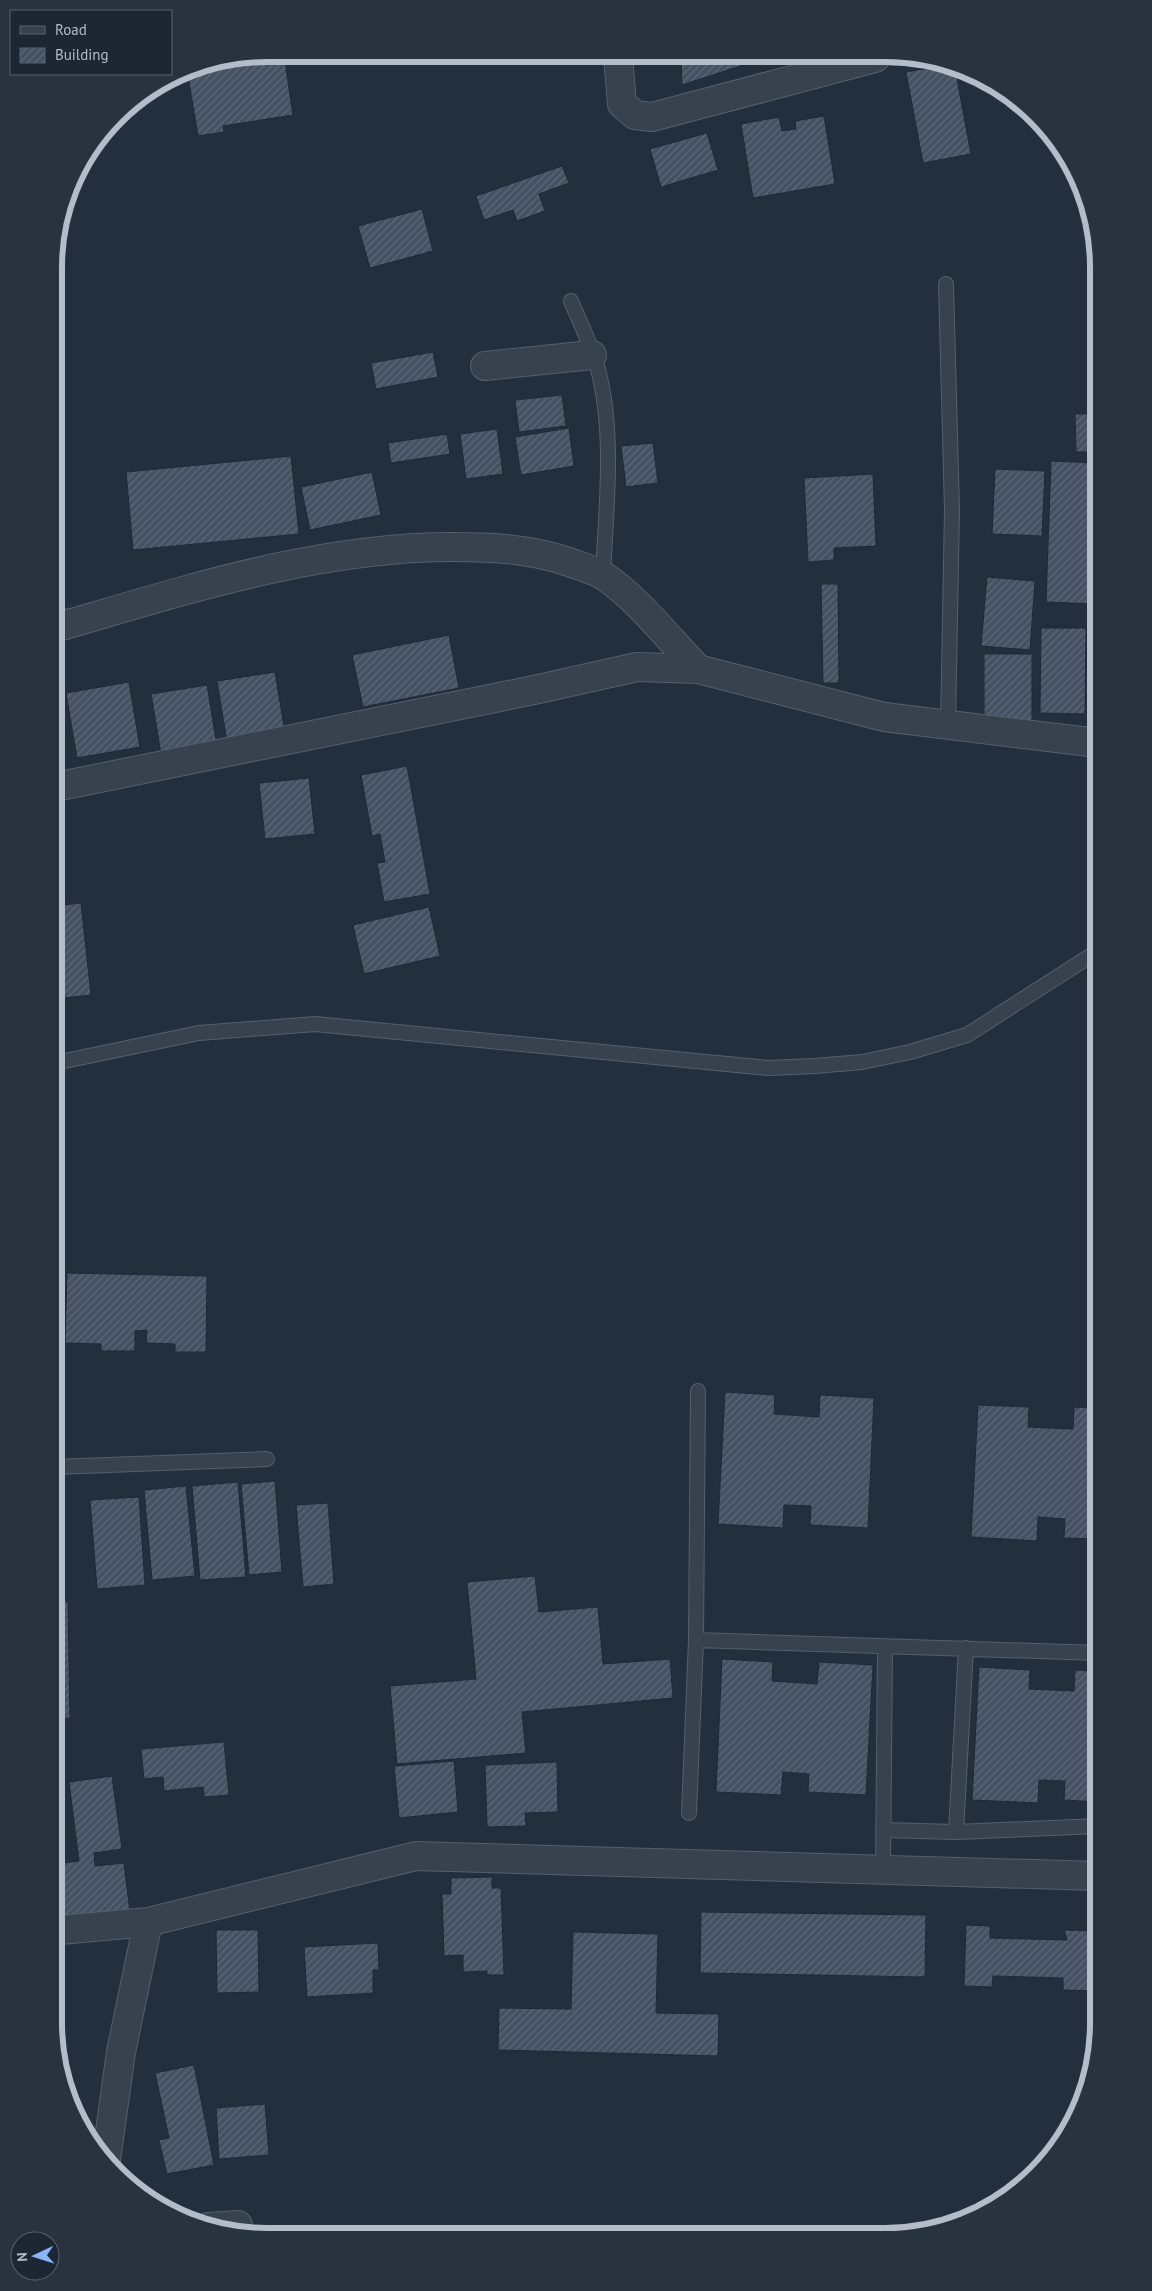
<svg xmlns="http://www.w3.org/2000/svg" width="1152" height="2291" font-family="'PT Sans',sans-serif">
  <defs>
    <pattern id="building-hatch" width="6" height="6" patternUnits="userSpaceOnUse" patternTransform="scale(1.25)"><rect width="6" height="6" fill="#455162"/><path d="M-1 1l2-2M0 6l6-6M5 7l2-2" fill="none" stroke="#5d6877"/></pattern>
  </defs>
  <rect width="100%" height="100%" fill="#242f3e"/>
  <path fill="url(#building-hatch)" stroke="#1f2835" d="M268,54h16l9,61 -70,11 1,6 -26,4 -11,-66z
    M681,56l84,1v1l-83,27z
    M946,65l9,3 16,86 -48,9 -17,-91z
    M824,116l11,68 -82,14 -12,-74 38,-7 3,14 14,-2 -1,-8z
    M707,133l11,37 -57,17 -11,-38z
    M562,166l7,17 -30,11 6,17 -28,10 -4,-11 -29,10 -8,-24z
    M422,209l11,42 -63,17 -12,-42z
    M433,352l5,25 -62,12 -5,-26z
    M562,395l4,31 -47,6 -4,-32z
    M1075,414h23v38h-22z
    M569,428l5,38 -53,9 -6,-38z
    M497,429l6,45 -37,5 -6,-45z
    M447,434l3,20 -59,9 -3,-20z
    M653,443l5,40 -32,4 -5,-41z
    M291,456l8,78 -166,16 -7,-78z
    M1051,461l47,2 -3,141 -49,-2z
    M995,469l50,2 -3,65 -50,-2z
    M372,472l9,43 -71,15 -9,-43z
    M873,474l3,72 -42,2v12l-26,2 -4,-84z
    M987,577l48,4 -5,69 -49,-4z
    M821,584h17l1,99h-16z
    M1041,628h45l-1,86 -45,-1z
    M449,635l10,53 -96,19 -11,-52z
    M984,654h48v70h-48z
    M275,672l11,66 -58,10 -11,-67z
    M129,682l11,65 -63,11 -11,-65z
    M207,685l10,60 -56,9 -10,-60z
    M407,766l23,128 -46,8 -7,-39 8,-1 -5,-28 -8,2 -11,-61z
    M309,778l6,56 -50,5 -6,-56z
    M81,903l10,92 -36,4v-93z
    M429,907l11,49 -76,18 -11,-49z
    M67,1273l140,3 -1,76h-31v-8l-29,-1 1,-13 -12,1v20h-34v-7l-36,-1z
    M725,1392l50,3 -1,19 45,3 1,-22 54,3 -6,130 -58,-3 1,-19 -27,-1 -1,23 -65,-4z
    M978,1405l51,2 -1,20 45,2 1,-22 24,1v131l-34,-1 1,-19 -27,-2 -1,24 -66,-4z
    M275,1481l7,91 -33,3 -8,-91z
    M238,1482l8,95 -46,3 -8,-94z
    M186,1486l9,90 -43,4 -8,-90z
    M139,1497l6,88 -48,4 -7,-89z
    M328,1503l6,81 -31,3 -7,-82z
    M535,1576l4,36 59,-5 5,57 67,-5 3,39 -151,14 4,41 -129,11 -7,-78 86,-7 -9,-97z
    M54,1601h14l2,117 -16,1z
    M722,1659l51,3 -1,19 45,3 2,-22 54,3 -7,130 -58,-3 1,-18 -26,-2 -2,23 -65,-3z
    M979,1667l51,3 -1,19 45,2 1,-21 23,1v131l-34,-2 1,-19 -26,-1 -1,23 -66,-3z
    M224,1742l5,53 -25,2 -1,-10 -39,4 -1,-14 -19,2 -3,-30z
    M454,1761l4,51 -59,6 -5,-52z
    M557,1762l1,50 -33,1 1,13 -39,1 -2,-62z
    M112,1776l10,73 -28,4 1,13 29,-3 6,49 -70,9 -6,-57 25,-3 -10,-79z
    M492,1877v11h9l3,87h-17v-4l-24,1v-17l-19,1 -2,-62h9v-16z
    M701,1912l225,3 -1,62 -225,-4z
    M966,1925l24,1v12l77,2 -3,-10 34,1v60l-35,-1v-12l-70,-2 -1,11 -28,-1z
    M216,1930h42l1,62 -42,1z
    M573,1932l85,2 -2,79 63,1 -1,42 -220,-6 1,-42 72,1z
    M378,1943l1,27h-6v23l-66,4 -3,-50z
    M194,2065l20,100 -47,9 -8,-34 10,-2 -14,-65z
    M265,2104l4,51 -50,4 -3,-51z"/>
  <g fill="none" stroke-linecap="round" stroke-linejoin="round">
    <defs>
      <path id="lane" d="M946,284l6,226 -4,215
        M571,301c9,22 21,45 27,68 17,66 8,139 5,206
        M55,606l11,19
        M55,1063l144,-30 116,-9 453,44 47,-2 47,-4 48,-10 57,-17 131,-84
        M54,1467l213,-8
        M696,1640l402,13
        M689,1813l7,-173 2,-249
        M884,1830l72,2 142,-6
        M956,1832l10,-184
        M883,1870l2,-224"/>
      <path id="street" d="M618,56l4,48 13,11 17,2 223,-59
        M485,366l107,-11
        M55,628c131,-38 261,-81 398,-81 40,0 78,2 116,15 11,4 25,8 35,14 35,24 64,62 94,93
        M55,787l479,-97 103,-23 61,2 186,48 214,26
        M54,1929l6,1 88,-8
        M106,2160l15,-108 27,-130 268,-66 682,20
        M208,2227l30,-2"/>
    </defs>
    <use href="#lane" stroke="#565f6c" stroke-width="16"/>
    <use href="#street" stroke="#565f6c" stroke-width="30"/>
    <use href="#lane" stroke="#38414e" stroke-width="14"/>
    <use href="#street" stroke="#38414e" stroke-width="28"/>
  </g>
  <path d="M0 0H1152V2291H0ZM267 62H885A205 205 0 0 1 1090 267V2023A205 205 0 0 1 885 2228H267A205 205 0 0 1 62 2023V267A205 205 0 0 1 267 62Z" fill="#29323f" fill-rule="evenodd"/>
  <path fill="none" stroke="#b4bcc9" stroke-width="6" d="M267 62H885A205 205 0 0 1 1090 267V2023A205 205 0 0 1 885 2228H267A205 205 0 0 1 62 2023V267A205 205 0 0 1 267 62Z"/>
  <rect x="10" y="10" width="162" height="65" fill="#1d2633" stroke="#59626f"/>
  <rect x="20" y="26" width="25" height="8" fill="#38414e" stroke="#59626f"/>
  <text x="55" y="35" font-size="15" fill="#b4bcc9">Road</text>
  <rect x="20" y="48" width="25" height="15" fill="url(#building-hatch)" stroke="#59626f"/>
  <text x="55" y="60" font-size="15" fill="#b4bcc9">Building</text>
  <g transform="translate(35 2256) rotate(266)"><circle r="24" fill="#1d2633" stroke="#59626f"/>
  <path d="M0-4L9 19L0 12L-9 19Z" fill="#8ab4f8"/>
  <text y="-8" font-size="14" font-weight="bold" text-anchor="middle" fill="#b4bcc9">N</text>
  </g>
</svg>
